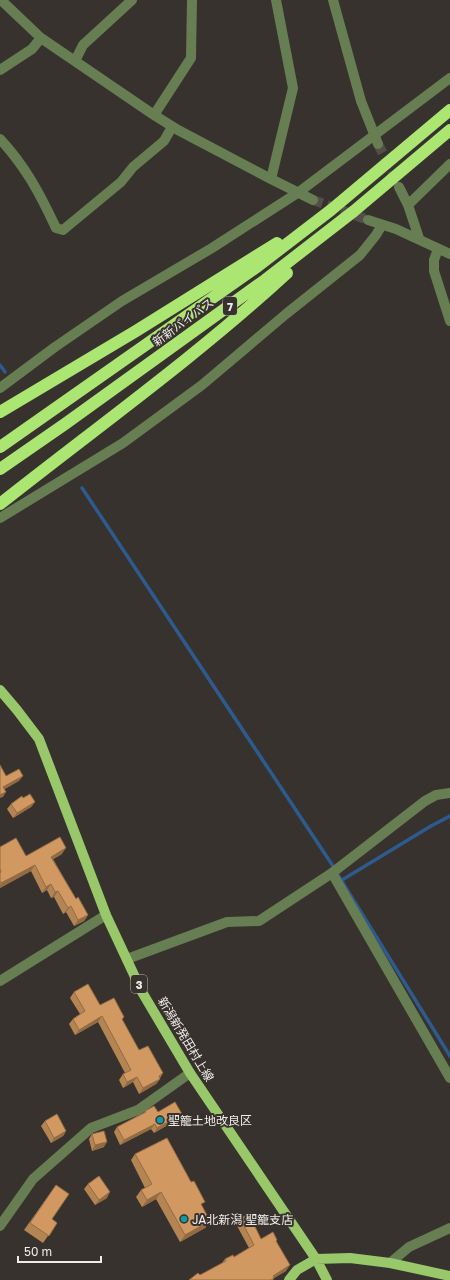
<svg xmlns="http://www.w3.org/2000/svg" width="450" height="1280" font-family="'Golos Text','Noto Sans JP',sans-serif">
  <rect width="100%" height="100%" fill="#37322d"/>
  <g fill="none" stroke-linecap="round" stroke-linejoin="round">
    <path stroke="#2d5b8f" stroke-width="3.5" d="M0,365l5,7
      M82,488l253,381
      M338,875l112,181
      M342,880l89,-54 19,-10"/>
    <path stroke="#534e49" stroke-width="10" stroke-dasharray="10 5" stroke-linecap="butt" d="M378,144l20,39
      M313,200l55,20"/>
    <path stroke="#667e52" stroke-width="10" d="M1,0l40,38 113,77 24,15 93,49 42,21
      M333,0l28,101 17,43
      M75,61l8,-16 49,-45
      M0,70l32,-21 9,-11
      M154,115l37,-57 1,-58
      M0,139c26,28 40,55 56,89l7,2 58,-48 12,-15 31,-26 8,-14
      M271,179l22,-91 -17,-88
      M399,187l9,18 11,33
      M408,205l42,-41
      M368,220l28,9 54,25
      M438,249l-4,11v11l16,50
      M0,388l55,-41 67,-46 90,-53 87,-56 151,-114
      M0,518l123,-75 79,-58 84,-71 74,-59 16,-20 6,-10
      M332,873l118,205
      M127,959l100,-37 32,-1 73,-48 93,-72 11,-6 14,-2
      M0,981l106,-66
      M0,1226l33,-47 58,-51 47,-18 52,-37
      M390,1263l19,-16 41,-19"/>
    <path stroke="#98c86a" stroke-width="10" d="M0,690l17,20 22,29 67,176 36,77 48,81 126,186 11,21
      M289,1280l8,-10 19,-11 34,-1 40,5 60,13"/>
    <path stroke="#abe672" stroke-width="12" d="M0,412l136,-81 141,-88
      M0,447l258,-181 73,-56 119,-100
      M0,469l65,-45 200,-144 89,-69 96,-81
      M0,504c96,-76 197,-148 287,-231"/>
  </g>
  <path fill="#b48453" d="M23,798l12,4 -4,5 -18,11 -6,-9 4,-5z
    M0,847l26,9 36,-2 -9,5 23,40 12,16 -4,6 -10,5 -8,-14 -3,2 -9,-17 -3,1 -4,-8 -5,3 -11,-22 -31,17z
    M74,992l50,25 -2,3 17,30 24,23 -3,5v1l-4,5 -17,10 -6,-12 -10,6 -4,-8 4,-6 2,-1 -27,-51 -23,13 -6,-11 4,-5 7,-5 -10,-16z
    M145,1111l37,3 -4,5 -24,14 -3,-4 -31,16 -6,-13 3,-5 26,-14z
    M45,1121l21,10 -3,5 -12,7 -10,-17z
    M92,1134l12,13 -12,4 -3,-12z
    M135,1154l67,52 8,15 -5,7 -25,14 -24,-43 -14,8 -6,-10 5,-7 4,-2 -14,-28z
    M88,1184l19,14 -12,7 -11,-16z
    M56,1185l-4,34 5,4 -14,20 -19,-13z
    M240,1218l21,21 15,2 10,30 -12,7 -1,2h-84l11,-5 22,-12 3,-4 9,-2 15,-9 -13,-24z"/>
  <path fill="#926b44" d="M23,776l-4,5 -19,11 3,-5z
    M6,792l-3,5 -3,1v-3z
    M35,802l-4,5 -18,11 4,-5z
    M66,848l-4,6 -15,9 4,-6z
    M35,865l-4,6 -31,17v-3l1,-2z
    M51,884l-4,6 -5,3 4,-6z
    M58,891l-4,6 -3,1 4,-6z
    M71,906l-5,6 -3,2 5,-6z
    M88,915l-4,6 -10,5 4,-6z
    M102,1016l-4,6 -23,13 4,-5z
    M137,1077l-4,5 -10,6 4,-6z
    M160,1079l-4,5 -17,10 4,-6z
    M182,1114l-4,5 -24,14 3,-5z
    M155,1124l-4,5 -31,16 4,-5z
    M66,1131l-3,5 -12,7 3,-5z
    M107,1142l-3,5 -12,4 3,-6z
    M110,1192l-3,6 -12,7 4,-5z
    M161,1192l-5,7 -14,8 5,-7z
    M210,1221l-5,7 -25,14 5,-7z
    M290,1265l-4,6 -15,9 2,-4z"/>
  <path fill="#d19961" stroke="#926b44" d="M0,765l6,11 13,-7 4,7 -20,11 3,5 -6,3z
    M30,794l5,8 -18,11 -6,-9 11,-8 1,2z
    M60,837l6,11 -15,9 25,42 2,-2 10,18 -10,5 -7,-14 -3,2 -10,-17 -3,1 -4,-8 -5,3 -11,-22 -34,18 -1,-2v-8l1,-1 -1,-3v-22l16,-9 10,18z
    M88,984l12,21 14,-7 10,19 -2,2 17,31 9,-4 15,27 -4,3 1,3 -17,9 -6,-11 -10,5 -4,-8 8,-4 -29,-54 -23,14 -6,-11 12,-8 -11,-19z
    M175,1102l7,12 -25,14 -2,-4 -31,16 -7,-13 29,-15 -1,-1 9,-5 4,6z
    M57,1114l9,17 -12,7 -9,-17z
    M104,1131l3,11 -12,3 -3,-11z
    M167,1138l24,44 3,-1 11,21 -4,2 9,17 -25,14 -24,-43 -14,8 -6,-10 11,-6 -17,-30z
    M99,1176l11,16 -11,8 -11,-16z
    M56,1185l13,9 -17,25 5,4 -8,13 -19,-13z
    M249,1214l12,25 12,-7 4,8 -1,1 14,24 -17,11 1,2 -3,2h-82l9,-7 2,2 26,-14 -1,-2 8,-4 1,2 20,-12 -14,-27z"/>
  <g fill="#0f9aa8" stroke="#37322d" stroke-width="1.5">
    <circle cx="160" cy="1120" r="4"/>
    <circle cx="184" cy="1219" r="4"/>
  </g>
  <g text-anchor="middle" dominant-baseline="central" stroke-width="4" stroke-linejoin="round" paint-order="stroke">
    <g fill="#37322d" stroke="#b8b4b1" stroke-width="1">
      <rect x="223" y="297" width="14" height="18" rx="3"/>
      <rect x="131" y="975" width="16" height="18" rx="3"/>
    </g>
    <g font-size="11" font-weight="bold" fill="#f0ece9">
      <text x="230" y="306">7</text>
      <text x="139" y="984">3</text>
    </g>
    <g font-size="12" fill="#f0ece9" stroke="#37322d">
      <text transform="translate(183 322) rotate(-36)">新新バイパス</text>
      <text transform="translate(186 1039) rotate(59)">新潟新発田村上線</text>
    </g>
    <g font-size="12" fill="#f0ece9" stroke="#37322d" text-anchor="start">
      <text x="168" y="1120">聖籠土地改良区</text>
      <text x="192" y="1219">JA北新潟 聖籠支店</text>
    </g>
  </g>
  <path d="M18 1256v6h83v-6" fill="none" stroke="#f0ece9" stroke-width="2"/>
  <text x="24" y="1256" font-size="12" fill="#f0ece9" stroke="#37322d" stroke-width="3" paint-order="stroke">50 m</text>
</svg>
